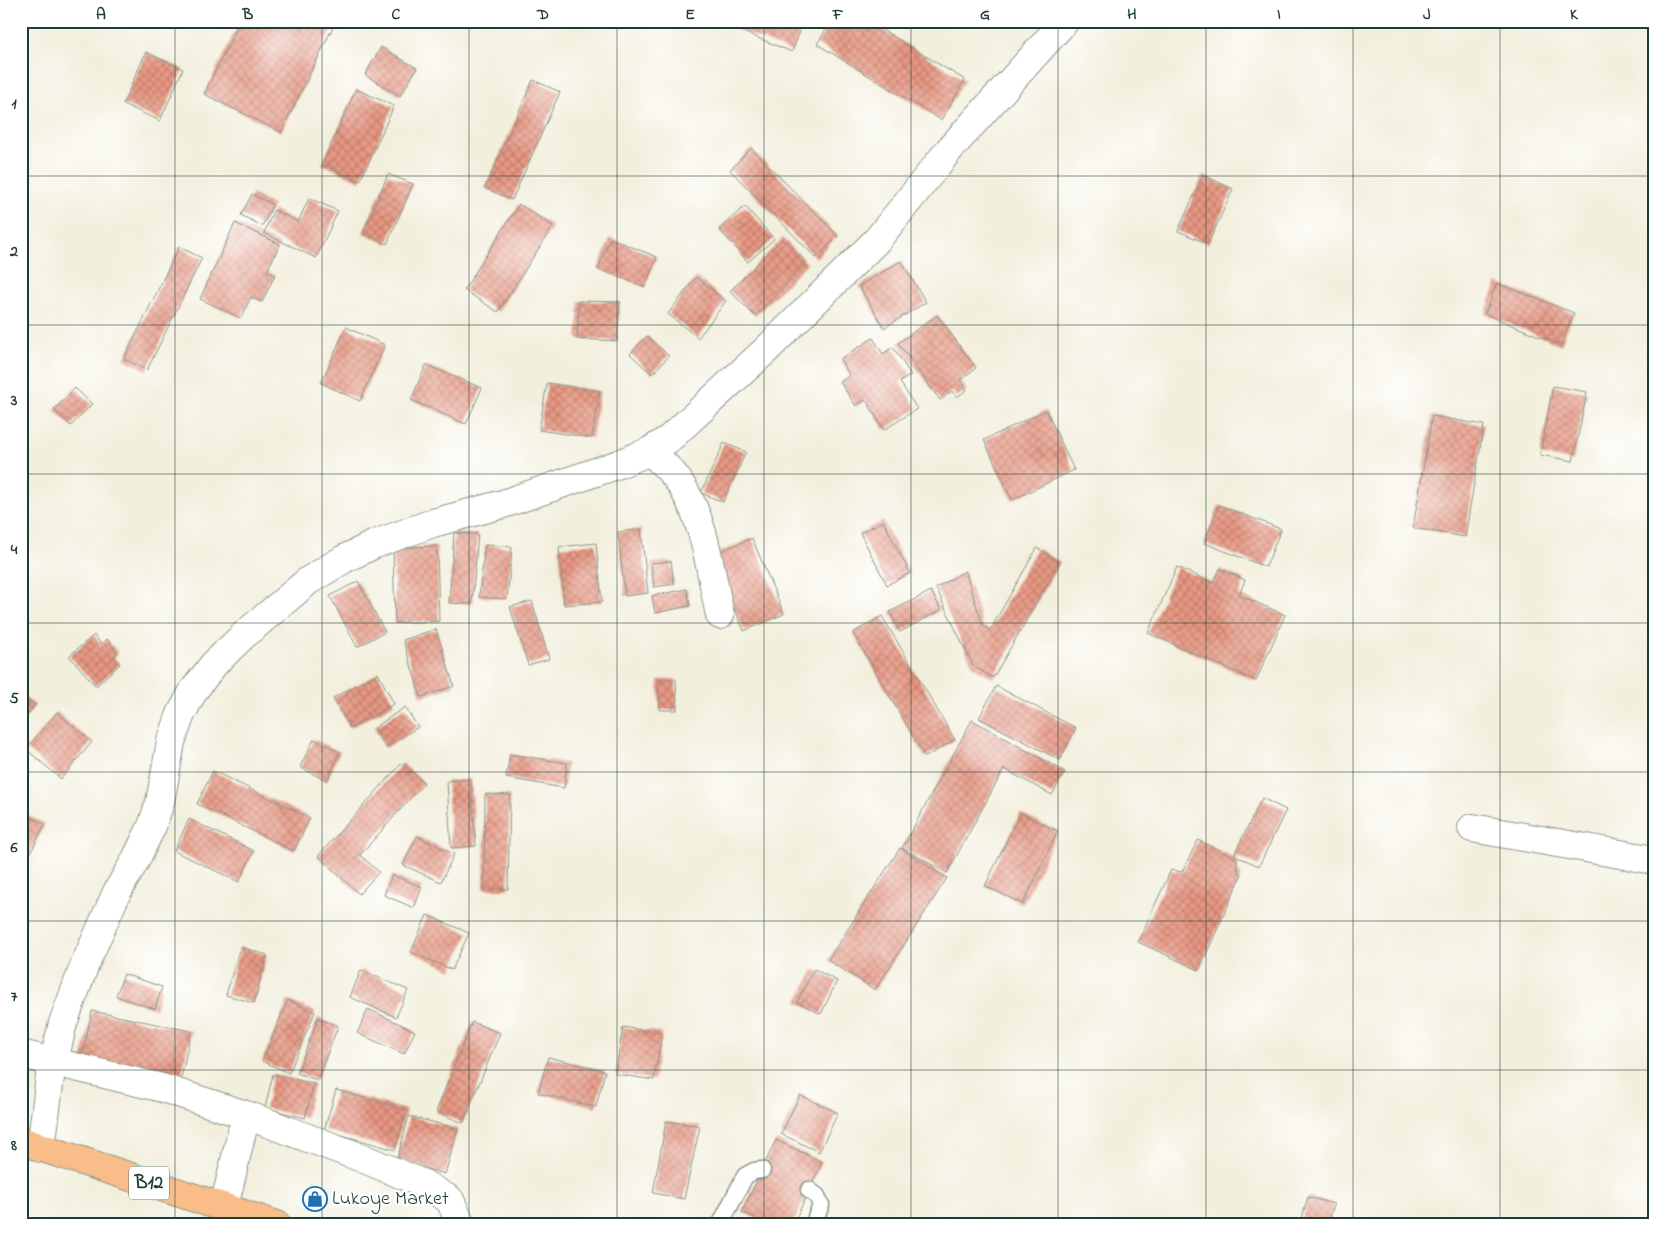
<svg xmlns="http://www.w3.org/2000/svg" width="1675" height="1246" font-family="'Indie Flower',sans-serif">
  <defs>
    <pattern id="building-cross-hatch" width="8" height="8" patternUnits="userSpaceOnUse" patternTransform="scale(1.25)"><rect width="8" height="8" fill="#e99883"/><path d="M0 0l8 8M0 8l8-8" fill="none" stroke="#bc7d6c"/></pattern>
  </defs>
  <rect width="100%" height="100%" fill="#fff"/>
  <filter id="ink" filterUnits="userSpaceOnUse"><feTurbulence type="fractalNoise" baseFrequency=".02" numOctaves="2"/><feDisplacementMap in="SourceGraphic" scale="10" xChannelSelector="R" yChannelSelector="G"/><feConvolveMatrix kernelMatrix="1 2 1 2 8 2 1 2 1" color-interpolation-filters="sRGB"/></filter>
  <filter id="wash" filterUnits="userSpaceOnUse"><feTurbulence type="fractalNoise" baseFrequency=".0096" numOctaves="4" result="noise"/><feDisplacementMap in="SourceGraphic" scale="20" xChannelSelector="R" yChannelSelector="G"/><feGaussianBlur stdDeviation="1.12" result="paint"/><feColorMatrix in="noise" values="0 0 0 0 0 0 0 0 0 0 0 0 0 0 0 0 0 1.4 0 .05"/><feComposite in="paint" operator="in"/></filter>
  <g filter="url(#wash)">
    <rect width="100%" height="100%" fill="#f3efdd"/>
    <g id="blocks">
      <path fill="url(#building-cross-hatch)" d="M240,21h96l-55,111 -77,-38z
        M745,21h59l-12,31 -51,-21z
        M831,21h37l97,59 -24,40 -124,-76z
        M381,47l36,21 -17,28 -35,-21z
        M146,52l37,17 -23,52 -37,-17z
        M533,80l27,12 -48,108 -27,-12z
        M356,89l38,17 -34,75 -38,-17z
        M751,148l87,88 -22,22 -86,-88z
        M388,174l25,10 -26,60 -24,-11z
        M1203,175l30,14 -25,55 -30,-13z
        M252,194l21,11 -11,21 -21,-11z
        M309,198l29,13 -22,47 -52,-25 10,-23 24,12z
        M519,204l34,22 -55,86 -34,-22z
        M745,206l29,33 -26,23 -29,-33z
        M235,223l45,21 -13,27 8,4 -13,27 -11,-5 -10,21 -41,-19z
        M610,238l47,19 -12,30 -47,-18z
        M783,238l24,25 -52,53 -25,-25z
        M179,247l23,11 -55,112 -23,-11z
        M901,261l25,41 -42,26 -25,-42z
        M696,277l30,24 -28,37 -30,-24z
        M1497,283l77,30 -13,32 -76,-31z
        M579,301l41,1 -3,39 -40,-2z
        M937,315l39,53 -16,12 7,10 -10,7 -5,-6 -12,9 -42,-57z
        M346,327l39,18 -25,56 -39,-18z
        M647,336l22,20 -17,18 -22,-20z
        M873,338l10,16 10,-7 18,28 -11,7 17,27 -33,21 -18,-30 -10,6 -16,-24 10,-6 -10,-17z
        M426,365l56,23 -16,36 -55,-24z
        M547,383l53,8 -8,47 -53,-8z
        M1553,386l34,6 -14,69 -33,-6z
        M75,388l17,16 -21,22 -17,-16z
        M1046,410l28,60 -62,30 -28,-60z
        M1432,416l52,9 -19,112 -52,-9z
        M724,443l22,9 -23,50 -22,-9z
        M1219,505l62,24 -15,38 -62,-24z
        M883,521l27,52 -23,12 -27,-52z
        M641,529l7,64 -23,3 -7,-64z
        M454,533l24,1 -6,70 -23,-1z
        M752,538l32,76 -40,17 -32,-76z
        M596,543l6,59 -38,3 -5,-58z
        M485,545l27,2 -5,52 -28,-2z
        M437,546l2,75 -44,2 -2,-75z
        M1037,548l23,14 -67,116 -20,-12 -37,-78 29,-17 18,55 7,4z
        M671,561l3,23 -20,3 -3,-24z
        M1177,567l36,16 7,-14 25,11 -6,15 46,20 -29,66 -108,-48z
        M358,581l27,51 -28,15 -27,-51z
        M687,589l3,17 -35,7 -3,-17z
        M931,591l10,19 -41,22 -10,-20z
        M532,601l17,58 -21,6 -18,-58z
        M882,616l73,124 -30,17 -72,-124z
        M436,629l18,57 -33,11 -18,-57z
        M94,635l7,9 6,-5 11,14 -4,4 6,7 -24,22 -27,-30z
        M378,673l16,31 -44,24 -17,-30z
        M676,679l1,31h-17l-2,-30z
        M996,686l80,42 -16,32 -81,-42z
        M21,695l14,10 -14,19z
        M405,707l13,20 -32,21 -12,-20z
        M57,712l35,30 -31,37 -35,-30z
        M972,720l93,52 -13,23 -48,-26 -57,104 -45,-25z
        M314,739l26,13 -13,29 -27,-14z
        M510,754l57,9 -3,25 -58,-10z
        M402,763l22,20 -64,72 19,17 -20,22 -41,-38z
        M213,771l97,47 -16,33 -97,-47z
        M471,779l5,67 -25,2 -4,-67z
        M485,794l25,1 -2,94h-24z
        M1262,798l24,12 -27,56 -25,-11z
        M21,812l24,12 -20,40 -4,-3z
        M1020,813l38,18 -35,73 -38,-18z
        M189,819l65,32 -15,31 -65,-31z
        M417,836l37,18 -13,28 -38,-17z
        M1198,840l39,19 1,13 4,2 -43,96 -61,-28 33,-72 11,2z
        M900,848l47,30 -72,112 -47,-30z
        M392,875l30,12 -8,21 -30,-13z
        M427,915l42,18 -17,37 -41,-18z
        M240,947l27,8 -13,48 -28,-8z
        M814,969l23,12 -16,33 -24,-12z
        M361,970l47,20 -12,27 -46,-20z
        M124,974l38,13 -7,22 -39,-13z
        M288,1000l27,12 -26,61 -27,-12z
        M368,1009l47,22 -11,23 -47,-21z
        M92,1011l99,20 -11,52 -99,-21z
        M318,1018l20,8 -21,54 -20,-7z
        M472,1022l28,11 -37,90 -27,-11z
        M623,1027l39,6 -8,47 -39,-6z
        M548,1057l57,14 -9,36 -58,-14z
        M273,1074l41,10 -9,34 -40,-10z
        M336,1090l70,20 -11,40 -71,-20z
        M800,1095l38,18 -19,39 -38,-18z
        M409,1116l49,13 -13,45 -48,-14z
        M666,1121l34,5 -16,73 -31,-6z
        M776,1140l46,22 -29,63h-24l-27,-13z
        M1308,1197l26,7 -6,21h-28z"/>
    </g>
  </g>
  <g filter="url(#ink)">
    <use href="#blocks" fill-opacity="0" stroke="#899688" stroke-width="1"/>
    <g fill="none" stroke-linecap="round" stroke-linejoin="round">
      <defs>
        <path id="lane" d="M809,1190l8,6 4,9 -8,20
          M720,1225l25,-49 9,-5 8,-1"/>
        <path id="street" d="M650,451c9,9 20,18 27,28 28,38 33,91 43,136
          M1472,828l182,32
          M21,1054l141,34 84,27 116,43 62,26 26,16 11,25
          M41,1148l9,-71 13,-54 22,-59 32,-72 18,-31 17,-35 8,-24 11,-60 10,-28 13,-24 20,-26 30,-29 64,-54 36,-22 31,-15 58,-21 70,-19 116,-40 31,-13 19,-12 97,-89 111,-110 72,-90 116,-129
          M224,1207l22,-92"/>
        <path id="highway" d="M21,1141l256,84"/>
      </defs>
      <use href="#lane" stroke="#899688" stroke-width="19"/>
      <use href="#street" stroke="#899688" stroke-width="30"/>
      <use href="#highway" stroke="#899688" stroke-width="30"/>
      <use href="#lane" stroke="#fff" stroke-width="16"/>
      <use href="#street" stroke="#fff" stroke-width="28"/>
      <use href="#highway" stroke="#f8bd88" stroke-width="28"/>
    </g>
  </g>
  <path fill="none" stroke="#1f3d34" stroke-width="1" stroke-opacity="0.55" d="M175,21v1204M322,21v1204M469,21v1204M617,21v1204M764,21v1204M911,21v1204M1058,21v1204M1206,21v1204M1353,21v1204M1500,21v1204M21,176h1633M21,325h1633M21,474h1633M21,623h1633M21,772h1633M21,921h1633M21,1070h1633"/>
  <defs>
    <symbol id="shop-ring" viewBox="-11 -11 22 22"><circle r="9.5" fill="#fff" stroke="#1f6fb2" stroke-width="1.5"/><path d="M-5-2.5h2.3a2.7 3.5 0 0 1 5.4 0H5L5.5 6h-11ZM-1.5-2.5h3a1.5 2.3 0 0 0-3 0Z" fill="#1f6fb2"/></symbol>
  </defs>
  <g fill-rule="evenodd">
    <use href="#shop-ring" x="301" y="1185" width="28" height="28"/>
  </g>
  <g text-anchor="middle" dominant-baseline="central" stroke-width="4.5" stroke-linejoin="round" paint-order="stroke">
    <rect fill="#fff" stroke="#627771" stroke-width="1" x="129" y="1166.5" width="40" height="33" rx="4"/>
    <g font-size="19" font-weight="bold" fill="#1f3d34">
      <text x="149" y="1183">B12</text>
    </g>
    <g font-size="20" fill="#1f3d34" stroke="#fff" text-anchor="start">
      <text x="332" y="1199">Lukoye Market</text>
    </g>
  </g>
  <rect width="1675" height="1246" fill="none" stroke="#fff" stroke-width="55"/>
  <rect x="28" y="28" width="1620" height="1190" fill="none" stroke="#1f3d34" stroke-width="2"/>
  <g font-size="16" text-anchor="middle" font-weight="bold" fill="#1f3d34">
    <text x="101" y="19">A</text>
    <text x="248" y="19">B</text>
    <text x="396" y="19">C</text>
    <text x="543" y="19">D</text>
    <text x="690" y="19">E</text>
    <text x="838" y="19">F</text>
    <text x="985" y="19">G</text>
    <text x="1132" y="19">H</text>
    <text x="1279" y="19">I</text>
    <text x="1427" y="19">J</text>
    <text x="1574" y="19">K</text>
    <text x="14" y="108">1</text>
    <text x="14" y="256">2</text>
    <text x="14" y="405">3</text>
    <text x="14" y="554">4</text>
    <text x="14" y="703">5</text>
    <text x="14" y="852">6</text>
    <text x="14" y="1001">7</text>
    <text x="14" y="1150">8</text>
  </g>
</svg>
